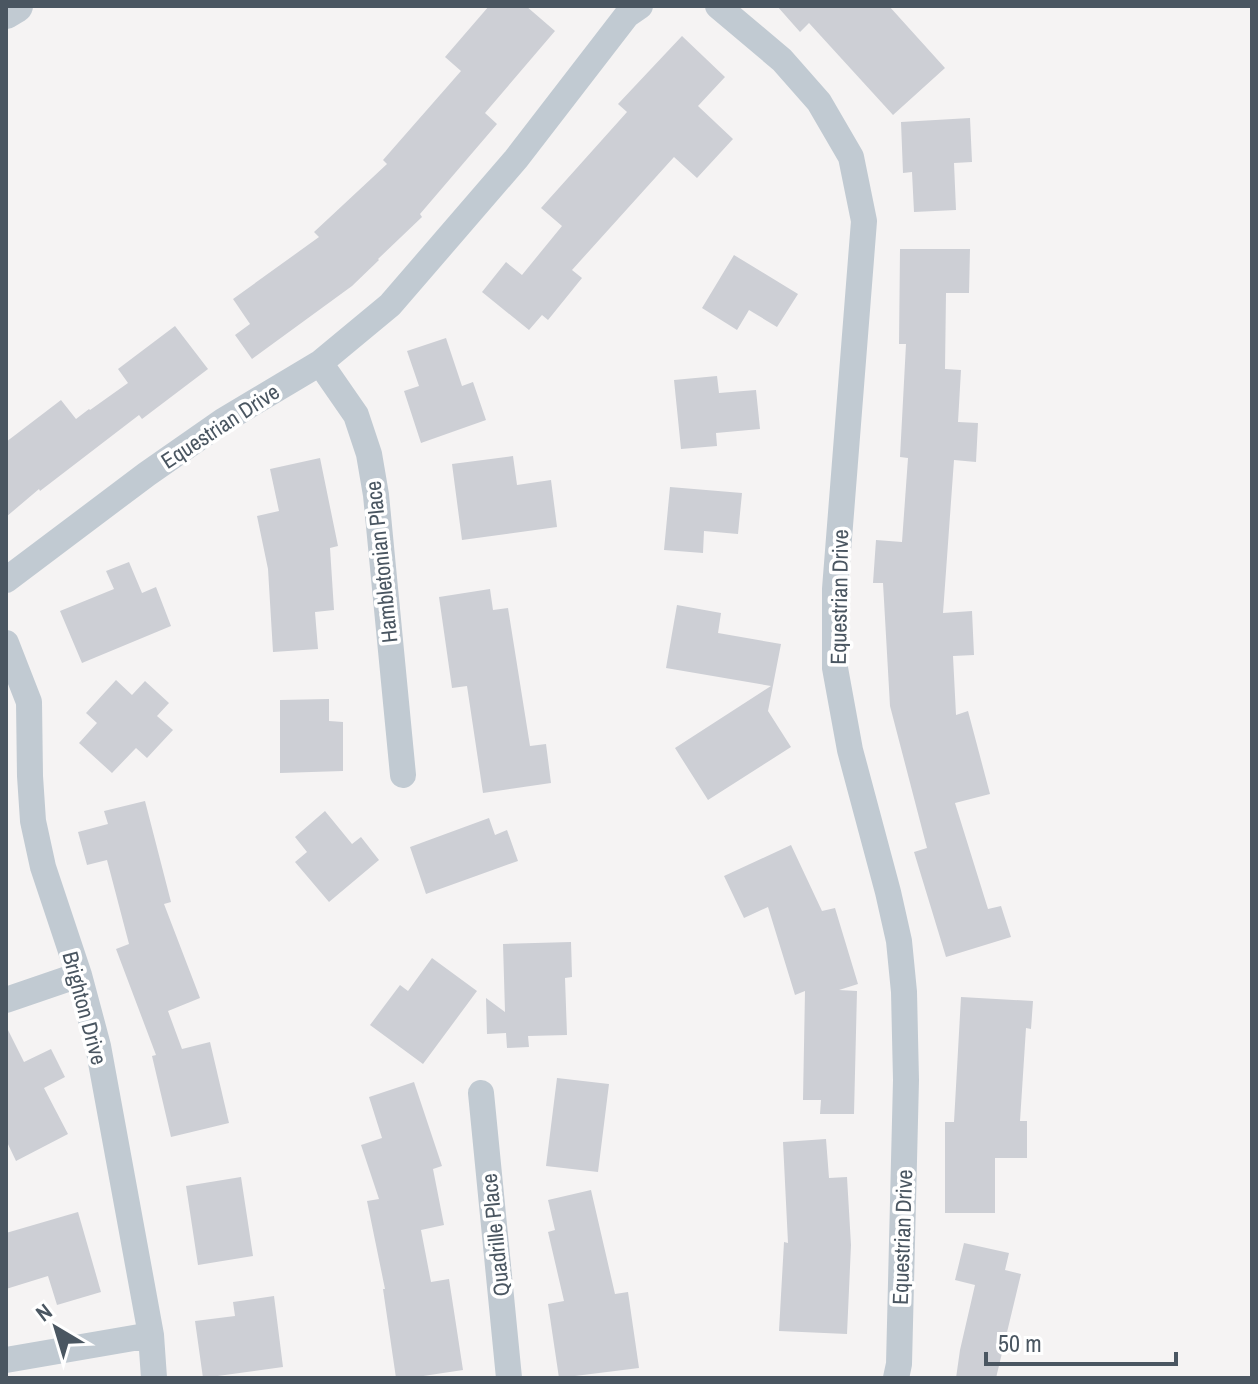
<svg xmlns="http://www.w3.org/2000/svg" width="1258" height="1384" font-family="'Archivo Narrow',sans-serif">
  <rect width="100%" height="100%" fill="#f5f3f3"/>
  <path fill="#cdcfd5" d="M489,6h37l29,25 -70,82 12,11 -77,90 2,3 -44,42 1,1 -27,26 -100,73 -17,-24 15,-11 -17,-25 86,-62 -5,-5 73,-68 -4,-4 78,-89 -16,-14z
    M777,6h112l56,62 -52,47 -84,-92 -9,9z
    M682,36l43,41 -27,29 35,33 -36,39 -23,-21 -102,113 10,8 -34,42 -6,-5 -13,15 -47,-38 24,-30 16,13 40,-49 -21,-18 86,-96 -9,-8z
    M970,118l2,44 -18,1 2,47 -42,2 -2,-40 -9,1 -2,-51z
    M900,249h70l-1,44h-23l-1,76 16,1 -3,52 20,1 -2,39 -22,-2 -11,153 29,-2 2,44 -21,1 3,59 12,-4 22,83 -35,9 33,106 13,-3 10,31 -65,20 -32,-105 13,-4 -37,-142 -7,-123h-10l3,-43 26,2 6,-84 -8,-1 6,-113h-7z
    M734,255l64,39 -21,33 -28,-17 -12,20 -35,-22z
    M175,326l33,43 -66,50 -3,-4 -99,76 -1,-2 -33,28v-75l55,-42 15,19 13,-10 1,1 38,-27 -10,-14z
    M446,338l16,48 11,-4 13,38 -65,23 -17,-52 15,-5 -12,-35z
    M717,376l2,17 37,-3 4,39 -44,4 1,13 -36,3 -7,-69z
    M513,456l4,29 34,-5 6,47 -95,13 -10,-76z
    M320,458l18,88 -8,2 4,62 -19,2 3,37 -45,3 -5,-83 -11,-53 22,-5 -9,-42z
    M670,487l72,6 -4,41 -34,-3 -1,22 -39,-3z
    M129,562l13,31 14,-6 15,39 -89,37 -22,-52 54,-22 -8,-18z
    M490,589l3,21 15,-2 22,138 16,-2 5,39 -68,10 -16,-107 -15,2 -13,-91z
    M677,605l44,8 -3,20 63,11 -13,67 23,36 -83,53 -33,-52 96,-62 -105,-18z
    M116,680l16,15 13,-14 24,22 -12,13 16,14 -26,28 -11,-10 -24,25 -33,-30 18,-20 -11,-10z
    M329,699v22l14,1v49l-63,2v-73z
    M145,801l26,101 -7,2 36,94 -32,13 14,38 28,-7 19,81 -58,14 -19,-81 4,-1 -40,-106 13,-5 -22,-84 -20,5 -9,-33 30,-8 -4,-13z
    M325,811l27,33 9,-7 18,23 -50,42 -34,-40 12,-10 -12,-15z
    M489,818l6,17 12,-5 11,31 -92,33 -16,-47z
    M791,845l31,66 13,-3 23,76 -19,6 18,1 -3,123h-34l1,-14h-18l2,-109 -10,4 -27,-88 -24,11 -20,-42z
    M571,942l1,35 -7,1 2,57 -39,1 1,11 -22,1 -1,-15 -19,1 -1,-36 19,14 -2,-68z
    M432,958l45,33 -54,73 -53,-39 30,-40 8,6z
    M961,997l72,4 -2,28 -5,-1 -6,93h7v37h-32v55h-50v-91h9z
    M6,1026l18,36 27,-13 14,28 -21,11 24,46 -52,27 -10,-21z
    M557,1078l52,6 -11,88 -52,-6z
    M414,1082l28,84 -9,3 11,56 -23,5 10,52 18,-3 14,91 -53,8h-14l-13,-89h2l-18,-88 12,-2 -18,-54 21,-7 -13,-41z
    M826,1139l3,39 18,-1 4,68 -4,89 -68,-3 5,-89 4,1 -5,-101z
    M241,1177l12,79 -55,9 -12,-79z
    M591,1190l24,104 13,-2 11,76 -80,10 -11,-74 16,-3 -16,-69 7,-2 -7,-30z
    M78,1212l23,80 -44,13 -9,-29 -42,13v-56z
    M964,1243l45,10 -4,17 16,4 -25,104h-40l4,-28 15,-65 -20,-5z
    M274,1296l9,71 -80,11 -8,-57 40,-5 -2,-14z"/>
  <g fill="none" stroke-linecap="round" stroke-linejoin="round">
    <path stroke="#c1cad2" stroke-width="26" d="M718,6l64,54 37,42 32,55 13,64 -29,368v79l15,82 38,142 11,49 5,51 2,88 -7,284 -3,14
      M320,363l36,52 13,39 7,41 27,280
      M6,580l141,-106 76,-53 97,-58 70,-58 126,-146 111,-144 13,-9
      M6,643l23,59 1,74 3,45 10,46 36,108 19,71 53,289 3,43
      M6,1000l73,-25
      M481,1093l28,285
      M6,1360l145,-25"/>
    <path stroke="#c1cad2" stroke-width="34" d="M6,12l10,-6"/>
  </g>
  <g text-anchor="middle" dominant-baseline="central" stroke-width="7" stroke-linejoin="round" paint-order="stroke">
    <g font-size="22" fill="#4a5661" stroke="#fff">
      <text transform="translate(220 426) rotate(-33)">Equestrian Drive</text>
      <text transform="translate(381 562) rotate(-96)">Hambletonian Place</text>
      <text transform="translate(839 597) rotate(-89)">Equestrian Drive</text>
      <text transform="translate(85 1008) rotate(75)">Brighton Drive</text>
      <text transform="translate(495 1235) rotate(-96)">Quadrille Place</text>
      <text transform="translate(902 1237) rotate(-88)">Equestrian Drive</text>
    </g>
  </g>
  <rect width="1258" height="1384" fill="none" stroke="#4a5661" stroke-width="16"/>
  <g transform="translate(56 1328) rotate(322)" stroke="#ffffff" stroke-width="6" paint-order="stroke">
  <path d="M0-6L14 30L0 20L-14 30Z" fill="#4a5661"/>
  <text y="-12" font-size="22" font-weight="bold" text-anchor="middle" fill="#4a5661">N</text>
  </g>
  <path d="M986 1352v12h190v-12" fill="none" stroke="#4a5661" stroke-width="4"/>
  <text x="998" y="1352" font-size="24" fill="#4a5661" stroke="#ffffff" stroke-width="6" paint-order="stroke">50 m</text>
</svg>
